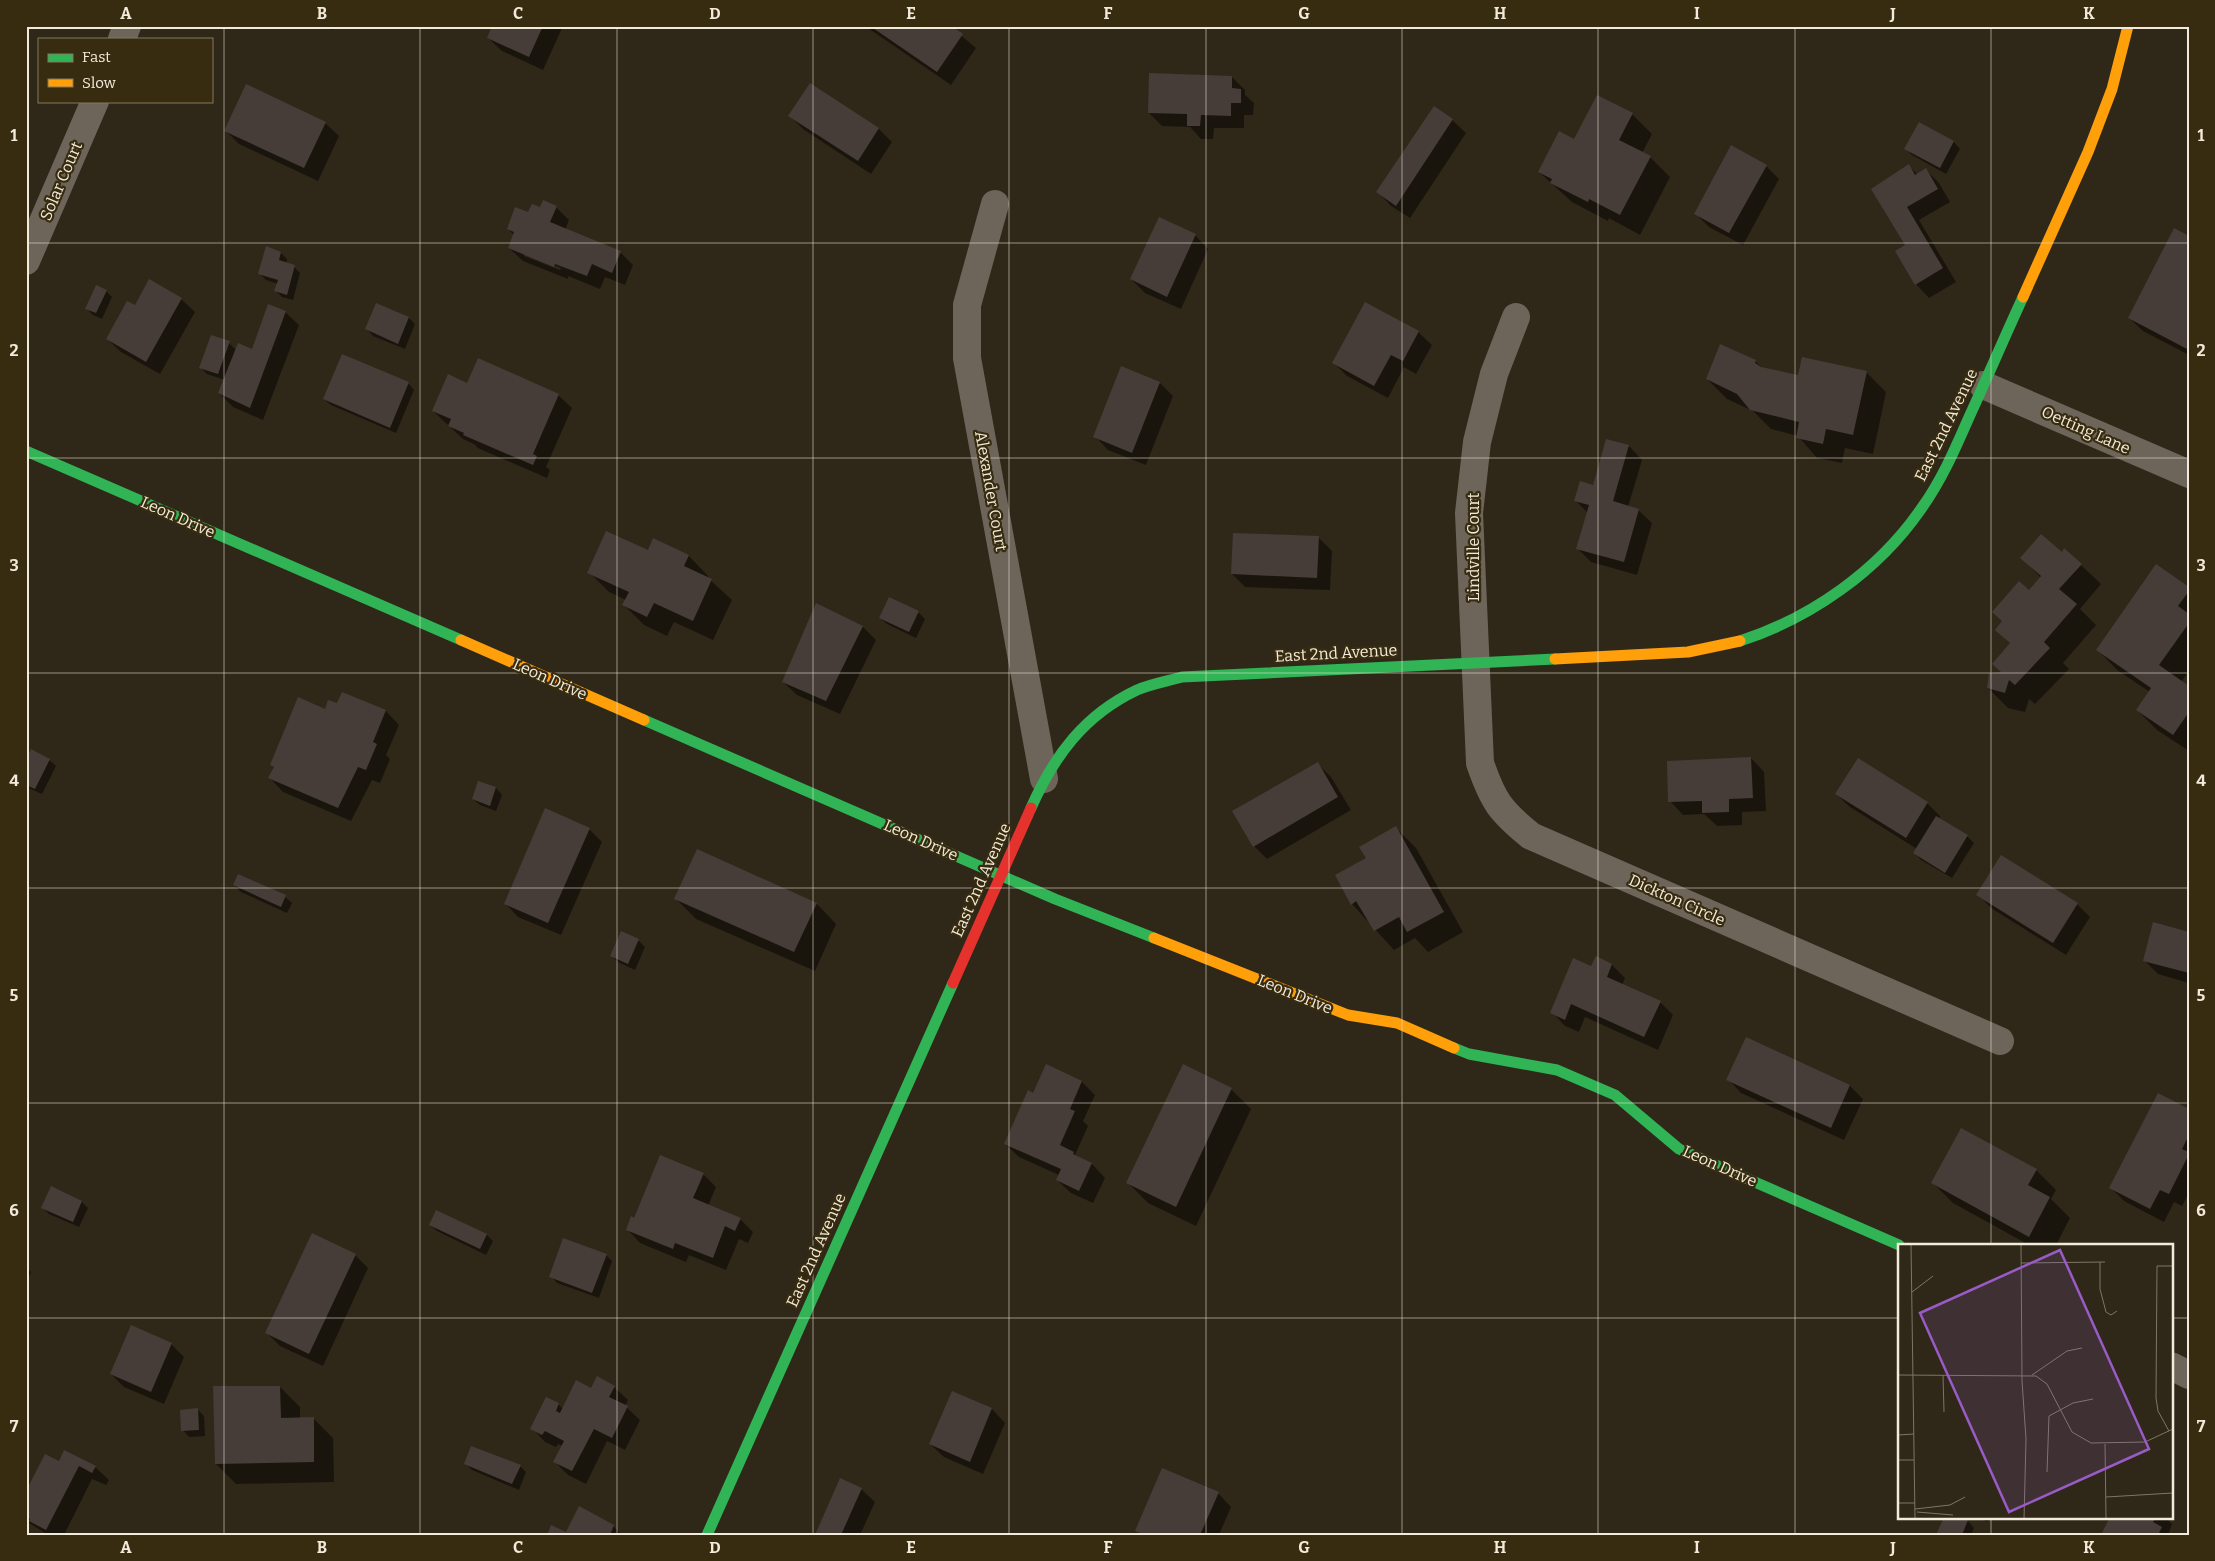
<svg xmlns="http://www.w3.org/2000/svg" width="2215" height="1561" font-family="Bitter,serif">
  <rect width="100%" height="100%" fill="#2f2819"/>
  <path fill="#0007" fill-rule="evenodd" d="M323,26h12l-2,4z
    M494,26h69l-20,44 -41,-19 -14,-13z
    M865,26h85l26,22 -25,37z
    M1232,77l13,13v5l9,8 -1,12h-9v13h-30l-1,11h-12l-11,-12 -28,-1 -13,-13z
    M810,84l69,45 13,13 -21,32 -68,-45 -13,-13z
    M1598,96l34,18 20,20 -10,19 8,4 20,20 -30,58 -31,-17 -1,3 -36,-19 -33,-30 36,-31z
    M1452,120l14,13 -56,85 -19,-12 -13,-14z
    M325,123l14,13 -21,45 -79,-37 -13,-13z
    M1919,123l35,19 6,7 -14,25 -34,-19 -6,-6z
    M1766,166l13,13 -36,66 -34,-18 -14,-14z
    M1909,166l9,9 8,-5 13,13 11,19 -31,18 37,62 -27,16 -13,-14 -10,-38 -33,-57z
    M556,207l13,13 -4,10 55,22 13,13 -8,20 -20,-8 -5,12 -32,-13v3l-45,-18 -14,-13 5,-13 -6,-6 20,-15 13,-5zM524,253l37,15 -1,2 -36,-14z
    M1195,235l13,14 -27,60 -36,-16 -14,-14z
    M2189,237v118l-46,-24 -14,-13z
    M281,253l6,6 -1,5 8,3 6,6 -7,27 -11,-3 -6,-6 2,-7 -12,-4 -7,-7z
    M106,291l6,6 -10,22 -9,-4 -7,-7z
    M181,299l14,13 -35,62 -39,-22 -14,-13 28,-32z
    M377,305l32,13 6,6 -10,25 -32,-13 -6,-7z
    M285,312l14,13 -36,95 -30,-13 -14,-14 6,-13 -18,-6 -7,-7 29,-24 7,7h16z
    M1418,332l14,13 -16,29 -12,-7 -16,31 -41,-22 -13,-13z
    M1755,361l8,8 35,7 68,-4 20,20 -13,62 -28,-6 -3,15 -25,-5 -19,-22 -27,-7 -18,-18 -26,-12 -20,-20z
    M408,383l6,7 -18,43 -65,-28 -7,-6z
    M1160,383l13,13 -27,69 -38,-15 -13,-14z
    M468,384l90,11 14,13 -26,59 4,3 -3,8 -69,-30 -4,-4 -11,-5 -30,-28z
    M1629,446l13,14 -14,47 10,3 14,13 -15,52 -46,-13 -13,-13 10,-36 -12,-12 18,-14z
    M1318,537l14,14 -2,39 -85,-3 -13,-13z
    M654,540l35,16 19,20v2l24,22 -19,40 -39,-18 -7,14 -23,-11 -20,-20 2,-5 -17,-8 -20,-20 60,-20z
    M2062,554l19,11 20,19 -21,25 16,16 -33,38 6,6 -34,35 -6,-5 -4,13 -17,-4 -20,-20 14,-15 9,-29 -14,-14 44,-52 -19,-20z
    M2189,588v83l-8,11 8,5v64l-32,-21 -20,-20 13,-18 -33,-22 -19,-20z
    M890,598l28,14 7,7 -9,19 -29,-14 -7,-6z
    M863,627l13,13 -36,74 -43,-19 -14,-13z
    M343,693l43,18 13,14 -13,30 4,4 -10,24 -8,-3 -21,41 -68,-29 -13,-14 4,-10 -3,-3 67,-60z
    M1751,758l13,14 2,39 -24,1v13l-25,1 -13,-12 -21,1 -13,-14z
    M49,760l7,6 -14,28 -16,-7v-25z
    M1318,764l13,13 20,33 -84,49 -13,-13z
    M479,782l17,6 6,7 -6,16 -16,-6 -7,-6z
    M1836,794l91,9 13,13 -1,3 28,17 7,7 -22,35 -31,-18 -6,-7 2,-4 -67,-42z
    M1396,828l20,20 47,84 -35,20 -13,-14 -21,12 -42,-46 15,-46z
    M589,829l13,13 -41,93 -43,-18 -13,-14z
    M239,876l46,21 7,6 -5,10 -46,-21 -7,-7z
    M1978,894l99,10 13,13 -24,38 -75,-47z
    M676,899l141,5 19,20 -21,47 -119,-52z
    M622,933l17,8 6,6 -10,23 -17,-8 -6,-6z
    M2189,933v50l-31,-9 -13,-13z
    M1596,958l16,7 13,13 -3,7 38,17 13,13 -15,35 -73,-33 -6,15 -14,-6 -13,-14 40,-44z
    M1046,1066l36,16 13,13 -12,26 5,5 -13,29 17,9 13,14 -12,25 -22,-10 -14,-13 2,-5 -40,-18 -14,-13 29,-50z
    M1728,1079l122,7 13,13 -19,41 -103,-47z
    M1231,1089l20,20 -55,117 -48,-23 -20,-20z
    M2189,1110v83l-7,13 -8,-4 -10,20 -40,-21 -13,-13z
    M2036,1170l20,20 -5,9 19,19 -14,27h-27l-76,-42 -20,-20z
    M703,1174l13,13 -8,19 32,13 13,13 -5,11 -9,-4 -13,31 -37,-15 -3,7 -46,-19 -13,-14 7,-10z
    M82,1202l6,6 -9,19 -30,-13 -7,-7z
    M437,1211l50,24 6,6 -7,14 -49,-24 -7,-6z
    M355,1255l13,13 -45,98 -43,-20 -13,-13z
    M606,1255l6,6 -13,37 -42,-15 -6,-7z
    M26,1267l5,5 -5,11z
    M171,1344l13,13 -20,47 -40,-17 -13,-13z
    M280,1387l20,20v12l13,-1 20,20 1,44 -98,2 -20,-20z
    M614,1387l14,13 -3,6 15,14 -15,30 -18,-9 -21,43 -18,-9 -13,-13 8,-16 -5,-2 -2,3 -11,-5 -13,-14 26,-24 5,5z
    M953,1392l39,17 13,14 -22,51 -39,-17 -14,-13z
    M197,1409l7,7 1,20 -16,1 -6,-7z
    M59,1463l36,4 14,13 -3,5 -14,-6 -28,56h-16l-22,-14v-27z
    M465,1463l55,3 6,6 -7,18 -47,-20z
    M861,1489l14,13 -15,33h-43z
    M1218,1493l13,14 -12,28h-78l-4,-5z
    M1959,1517l9,4 6,7 -3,7h-33z
    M1978,1517h12l-3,5z
    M2111,1517h54l7,7 -4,11h-65z
    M613,1526l9,9h-74l19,-1z"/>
  <path fill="#463d39" d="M492,26h51l-14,31 -42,-19z
    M870,26h82l11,8 -26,38z
    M1149,73l83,3v12l9,1v14h-10v13l-30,-1 -1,11h-13v-12l-39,-1z
    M810,83l69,45 -21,33 -70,-45z
    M246,84l80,38 -22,46 -80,-37z
    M1597,95l36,18 -14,27 32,16 -31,59 -31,-16 -1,3 -38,-19 2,-4 -14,-7 21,-41 15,8z
    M1434,106l19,13 -57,87 -20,-14z
    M1919,122l35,19 -14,27 -36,-19z
    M1731,145l36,20 -38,68 -35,-19z
    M1909,164l6,11 11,-7 12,21 -31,18 36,61 -28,17 -20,-34 10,-6 -34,-56z
    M543,200l14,6 -7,16 71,29 -9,22 -20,-9 -5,12 -32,-12 -1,3 -46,-19 6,-16 -7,-3 8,-22 13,5 4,-8 8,3z
    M1159,217l37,17 -29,63 -37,-18z
    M2174,228l15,8v114l-61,-32z
    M266,246l15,6 -2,8 16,5 -8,30 -13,-4 4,-11 -20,-6z
    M149,279l33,19 -36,64 -40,-23 21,-38 8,4z
    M96,285l11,5 -11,23 -11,-4z
    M1365,302l54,29 -16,30 -12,-6 -17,31 -42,-23z
    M376,303l33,14 -11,27 -33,-15z
    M268,304l18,7 -36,97 -32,-15 20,-50 14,6z
    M211,335l19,6 -12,33 -19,-6z
    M1720,344l36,16 -1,3 6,4 37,8 4,-18 65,14 -14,64 -27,-6 -3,15 -27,-6 3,-16 -49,-12 -13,-16 -31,-15z
    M342,354l67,28 -19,46 -67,-29z
    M478,358l81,36 -26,60 4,2 -4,9 -70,-30 1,-2 -16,-7 3,-7 -19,-8 16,-37 19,9z
    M1121,366l39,16 -28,71 -39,-16z
    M1606,439l23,6 -16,56 26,8 -15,53 -48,-13 13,-44 -15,-4 6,-20 13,4z
    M606,531l42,19 5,-12 36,17 -5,11 28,13 -19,42 -39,-18 -7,14 -25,-12 7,-13 -42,-19z
    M1233,533l86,3 -2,42 -86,-4z
    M2041,534l21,18 2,-4 18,16 -23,25 18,15 -33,38 6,6 -35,37 -6,-5 -4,13 -18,-5 2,-15 12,-1 -9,-8 18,-21 -15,-13 7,-9 -10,-9 27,-31 10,9 12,-14 -21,-18z
    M2156,564l33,23v4l-11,15 11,8v9l-30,42 30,21v26l-16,23 -37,-25 15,-22 -55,-38z
    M889,597l30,14 -10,21 -30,-14z
    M816,603l47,23 -37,75 -44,-19z
    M342,692l44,18 -13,32 4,2 -11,26 -8,-3 -20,41 -70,-30 6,-11 -4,-2 28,-68 27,12 3,-9 9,3z
    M31,749l19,10 -15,30 -9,-4v-26z
    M1751,757l2,41 -24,1v13l-27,1v-12l-34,1 -1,-41z
    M1858,758l70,44 -22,36 -71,-44z
    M1318,762l20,35 -85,50 -21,-36z
    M478,781l18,6 -6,19 -18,-7z
    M545,808l45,20 -42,95 -44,-19z
    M1936,816l32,19 -23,38 -32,-20z
    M1396,826l48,86 -37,20 -8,-15 -25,14 -18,-30 -5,4 -16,-30 31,-17 -7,-11z
    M697,849l120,54 -23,49 -120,-53z
    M2001,855l77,48 -25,40 -77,-48z
    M238,874l48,21 -5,12 -48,-22z
    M2153,922l36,10v41l-46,-12z
    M621,931l18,8 -11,25 -18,-8z
    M1596,956l16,8 -5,13 54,24 -17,36 -73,-33 -6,16 -15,-7 23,-55 18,8z
    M1746,1037l104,48 -19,43 -105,-48z
    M1046,1064l36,17 -12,28 5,2 -15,34 14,7 -1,2 19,9 -13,28 -23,-11 5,-11 -57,-25 24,-54 5,3z
    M1183,1064l49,24 -56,119 -50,-24z
    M2158,1093l31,16v26l-7,14 7,3v2l-20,40 -9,-4 -10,19 -41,-21z
    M1961,1128l76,41 -9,16 22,12 -21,40 -98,-54z
    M660,1155l44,18 -11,25 48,20 -6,13 -10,-5 -12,32 -38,-15 -2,6 -47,-19 5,-14 3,2z
    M51,1186l31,15 -9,21 -32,-14z
    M436,1210l51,24 -7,15 -51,-24z
    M312,1233l44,21 -47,100 -44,-21z
    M563,1238l44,16 -15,39 -43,-16z
    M131,1325l41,18 -21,49 -41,-18z
    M597,1376l18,10 -6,11 19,9 -16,32 -18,-9 -22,42 -19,-9 11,-21 -19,-10 -3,4 -12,-6 16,-32 13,6 -3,8 4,2 16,-33 15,8z
    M213,1386h67l1,32 33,-1v45l-99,2z
    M952,1391l40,17 -22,54 -41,-18z
    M198,1408l1,22 -18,1 -1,-21z
    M471,1446l50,19 -9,19 -48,-20z
    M64,1450l32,16 -4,7 -13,-7 -33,64 -17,-9 1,-2 -4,-2v-26l19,-37 14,7z
    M1162,1468l57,24 -19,43h-55l-10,-4z
    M840,1478l22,10 -21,47h-26z
    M579,1506l35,19 -4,10h-63l4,-10 15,7z
    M1944,1517h18l6,3 -6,15h-26z
    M2110,1517h46l-3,5 9,5 -4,8h-57z"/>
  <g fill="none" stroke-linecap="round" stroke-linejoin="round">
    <path stroke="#6e655a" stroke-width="28" d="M122,39l5,-13
      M995,204l-28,101v53l77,421
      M26,261l69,-160
      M1516,317l-22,57 -17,68 -8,71 11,250c13,38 20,48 51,73l469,205
      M1983,385l206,89
      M2171,1366l18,9"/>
    <path stroke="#30b455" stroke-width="11" d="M26,451l435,189
      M1740,641c71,-23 138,-70 181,-132 21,-29 35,-62 49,-94 18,-39 35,-79 53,-118
      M644,720l411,179 99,39
      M1031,808c23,-52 53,-93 106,-118 14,-6 31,-9 45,-13l373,-18
      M1454,1048l15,6 88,16 58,25 64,54 220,96
      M707,1535l246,-552"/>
    <path stroke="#ff9f0a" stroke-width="11" d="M2023,297l65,-145 24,-63 16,-63
      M461,640l183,80
      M1555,659l133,-7 52,-11
      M1154,938l194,77 49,8 57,25"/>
    <path stroke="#e5322d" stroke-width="11" d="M953,983l78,-175"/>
  </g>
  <path fill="none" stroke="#f2eada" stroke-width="1" stroke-opacity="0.55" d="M224,26v1509M420,26v1509M617,26v1509M813,26v1509M1009,26v1509M1206,26v1509M1402,26v1509M1598,26v1509M1795,26v1509M1991,26v1219M26,243h2163M26,458h2163M26,673h2163M26,888h2163M26,1103h2163M26,1318h1873M2171,1318h18M1991,1517v18"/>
  <g text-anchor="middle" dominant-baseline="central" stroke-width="4.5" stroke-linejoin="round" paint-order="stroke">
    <g font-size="16" fill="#f2eada" stroke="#382c10">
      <text transform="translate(61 181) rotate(-67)">Solar Court</text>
      <text transform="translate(1946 425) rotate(-64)">East 2nd Avenue</text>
      <text transform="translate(2086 430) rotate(24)">Oetting Lane</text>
      <text transform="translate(991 491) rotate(80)">Alexander Court</text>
      <text transform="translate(178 517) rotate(24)">Leon Drive</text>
      <text transform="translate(1473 547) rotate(-90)">Lindville Court</text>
      <text transform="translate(1336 653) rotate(-3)">East 2nd Avenue</text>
      <text transform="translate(550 679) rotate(24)">Leon Drive</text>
      <text transform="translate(921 840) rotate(24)">Leon Drive</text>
      <text transform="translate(981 880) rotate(-66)">East 2nd Avenue</text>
      <text transform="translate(1677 900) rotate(24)">Dickton Circle</text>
      <text transform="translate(1295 994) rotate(22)">Leon Drive</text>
      <text transform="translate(1720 1166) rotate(24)">Leon Drive</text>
      <text transform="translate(816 1250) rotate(-66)">East 2nd Avenue</text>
    </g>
  </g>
  <g transform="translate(1898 1244)">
    <rect width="275" height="275" fill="#2f2819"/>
    <path fill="none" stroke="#7d7666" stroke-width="1" d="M13,0l4,275M123,0l1,137 4,58 -2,80M202,18v27l6,23 5,3 6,-4M123,19l84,-1M14,48l21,-16M0,131l138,1 11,8 25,48 19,11 54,-1 28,-13M45,131l1,37M134,131l35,-24 15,-3M271,187l-11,-20 -2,-13 1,-132h16M0,191l16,-1M207,200l1,75M0,216h16M149,228l2,-56 24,-13 20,-4M208,253l67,-4M0,259h17M17,265l35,-4 15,-8M19,268l36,3"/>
    <path fill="#995cc6" fill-opacity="0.15" stroke="#995cc6" stroke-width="2.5" d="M162,6l89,199 -140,63 -89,-199z"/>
    <rect width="275" height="275" fill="none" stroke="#f2eada" stroke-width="2.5"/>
  </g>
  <rect width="2215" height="1561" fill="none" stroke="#382c10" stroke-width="55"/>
  <rect x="38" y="38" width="175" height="65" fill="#382c10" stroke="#827861"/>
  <rect x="48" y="54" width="25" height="8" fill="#30b455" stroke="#827861"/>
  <text x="82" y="62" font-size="15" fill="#f2eada">Fast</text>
  <rect x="48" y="79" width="25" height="8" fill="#ff9f0a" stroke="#827861"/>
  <text x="82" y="88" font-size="15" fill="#f2eada">Slow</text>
  <rect x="28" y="28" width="2160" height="1506" fill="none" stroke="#f2eada" stroke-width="2"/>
  <g font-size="16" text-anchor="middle" font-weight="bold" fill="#f2eada">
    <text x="126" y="19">A</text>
    <text x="322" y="19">B</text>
    <text x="518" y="19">C</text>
    <text x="715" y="19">D</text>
    <text x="911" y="19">E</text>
    <text x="1108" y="19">F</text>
    <text x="1304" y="19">G</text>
    <text x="1500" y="19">H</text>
    <text x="1697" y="19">I</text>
    <text x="1893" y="19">J</text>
    <text x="2089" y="19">K</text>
    <text x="14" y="141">1</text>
    <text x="2201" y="141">1</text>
    <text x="14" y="356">2</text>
    <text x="2201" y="356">2</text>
    <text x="14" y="571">3</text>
    <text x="2201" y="571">3</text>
    <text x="14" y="786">4</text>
    <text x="2201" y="786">4</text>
    <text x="14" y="1001">5</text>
    <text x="2201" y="1001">5</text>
    <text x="14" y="1216">6</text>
    <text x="2201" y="1216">6</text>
    <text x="14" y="1432">7</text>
    <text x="2201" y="1432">7</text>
    <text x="126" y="1553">A</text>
    <text x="322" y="1553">B</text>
    <text x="518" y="1553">C</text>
    <text x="715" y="1553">D</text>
    <text x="911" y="1553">E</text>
    <text x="1108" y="1553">F</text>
    <text x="1304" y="1553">G</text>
    <text x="1500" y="1553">H</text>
    <text x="1697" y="1553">I</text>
    <text x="1893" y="1553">J</text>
    <text x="2089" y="1553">K</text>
  </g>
</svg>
